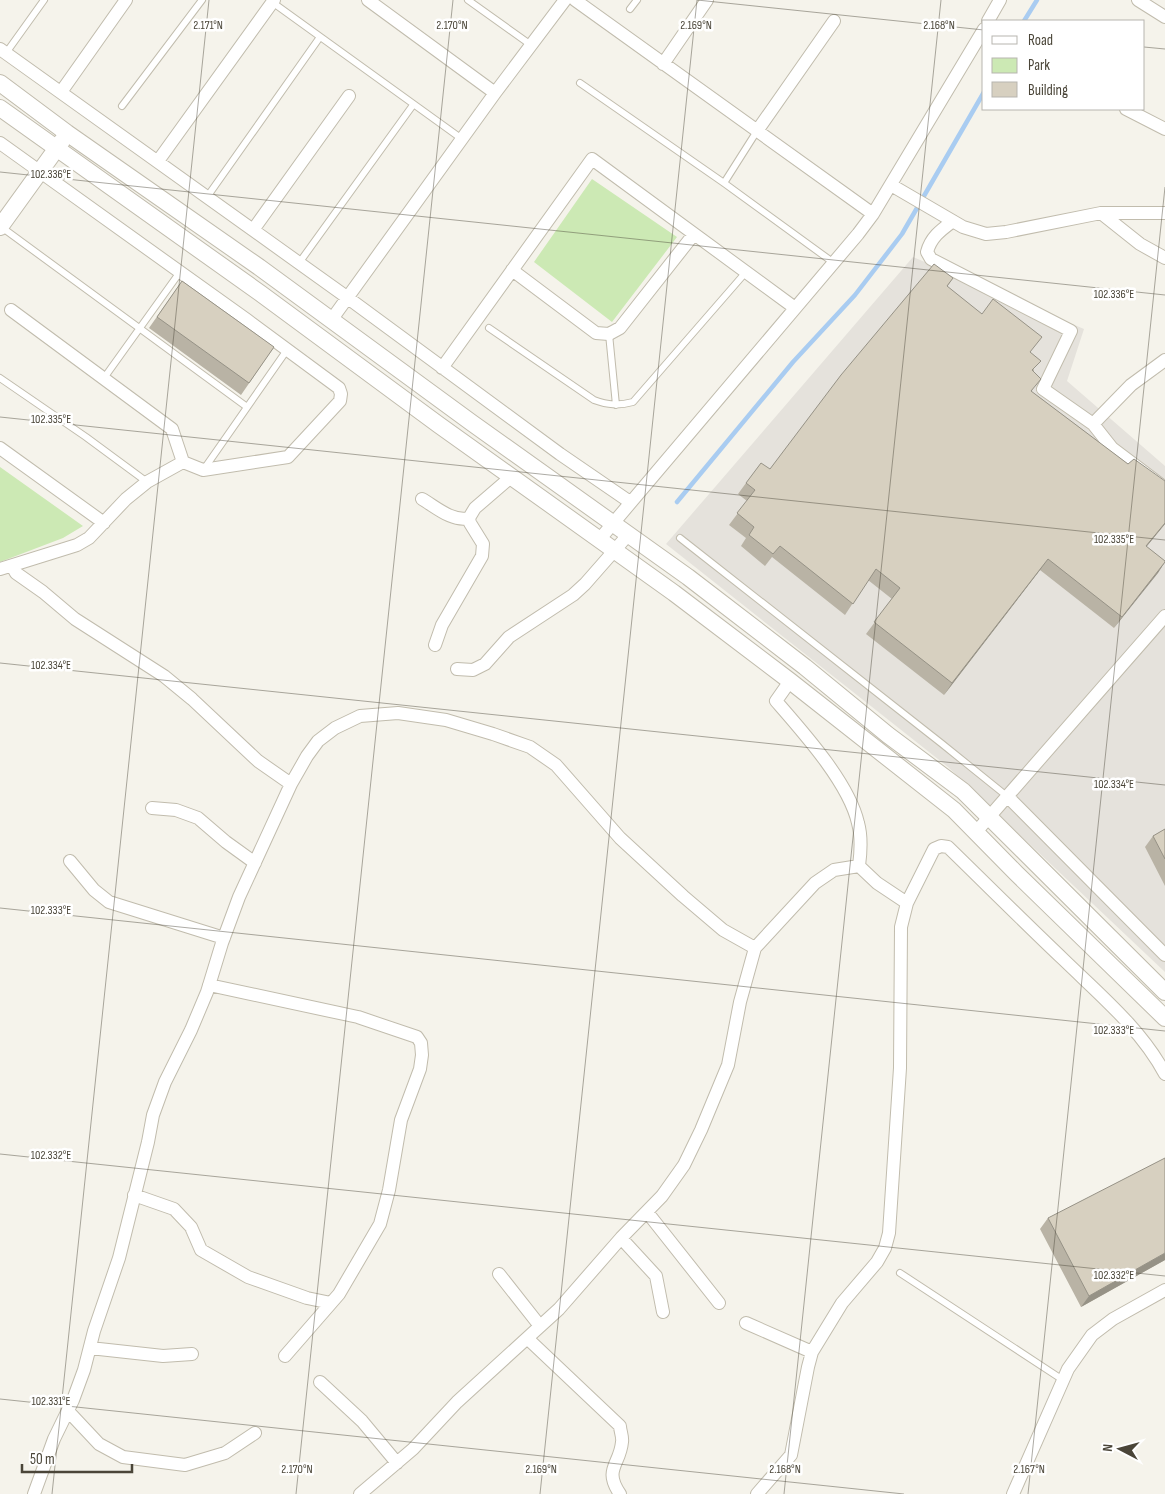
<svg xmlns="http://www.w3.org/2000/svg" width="1165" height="1494" font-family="'Sofia Sans Condensed',sans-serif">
  <rect width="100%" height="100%" fill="#f5f3eb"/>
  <path fill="#e5e2dc" d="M913,257l171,72 -17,52 98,85v506l-217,-205 -282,-223z"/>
  <path fill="#cce9b4" d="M592,179l85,58 -65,85 -78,-60z
    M0,467l83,59 -20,12 -63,24z"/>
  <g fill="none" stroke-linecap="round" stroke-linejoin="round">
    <path stroke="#a9ccf1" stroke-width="4.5" d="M1024,21l13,-21
      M677,502l116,-140 62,-67 47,-61 82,-142"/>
    <defs>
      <path id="service" d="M468,0l63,45
        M272,2l190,137
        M630,9l7,-9
        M6,53l38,-53
        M580,83l144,100 110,80
        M122,106l80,-106
        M724,183l33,-52
        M207,197l113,-160
        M0,226l247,181
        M299,263l114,-158
        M489,328l105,72c14,5 24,6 39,2l113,-130
        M609,334l7,71
        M0,378l86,59 61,45
        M104,378l76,-106
        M204,469l83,-119
        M680,538l261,205 67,54
        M900,1273l163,107"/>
      <path id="minor" d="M368,0l127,93
        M575,0l298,214
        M1138,0l27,17
        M988,21l12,-21
        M0,49l348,249 212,156 70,48
        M663,64l44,-64
        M61,92l65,-92
        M1126,109l39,20
        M757,131l77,-110
        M0,143l247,177 92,68 2,6 -1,7 -52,56 -85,13 -20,-8
        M158,161l116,-161
        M891,185l72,42 23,7 20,-2 95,-19h64
        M1101,213l39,31 25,14
        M953,221c-12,9 -22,16 -26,31l4,7 140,72 -28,58 50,35 19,24 53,40
        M253,230l96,-134
        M512,270l84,63 13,1 11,-6 74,-94
        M332,319l163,-226 70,-93
        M442,368l150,-209 203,149
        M1093,424l38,-39 34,-25
        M0,448l104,75
        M422,499c14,8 30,23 47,19
        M599,540l259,-306 15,-20 111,-185
        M12,566l4,7 27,19 32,27 89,57 28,23 66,62 33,23
        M0,569l77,-24 12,-7 37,-39 21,-17 36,-20 -11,-33 -161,-119
        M435,645l7,-20 40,-69 1,-12 -13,-21 -1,-5 6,-10 36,-31
        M457,669l16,1 12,-6 24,-27 64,-42 12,-11 43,-49
        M790,681l-14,20c27,31 73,82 82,122 4,14 3,28 1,43
        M1008,797l157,158
        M152,808l24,2 22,8 28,24 29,21
        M976,832l189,-216
        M70,861l24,29 15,12 115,36
        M859,866l18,17 30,20
        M209,985l149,32 59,20 4,6 1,12 -2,14 -19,51 -12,70 -9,34 -41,70 -54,62
        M134,1195l40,14 17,18 10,23 47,27 59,21 24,5
        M647,1212l72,91
        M621,1238l35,38 7,36
        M499,1274l41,52
        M746,1323l66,29
        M527,1338l93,88c0,5 3,11 2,16 -2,23 -19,27 -2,52
        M90,1348l73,8 29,-2
        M320,1382l42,39 35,42
        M68,1411l31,33 24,13 62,8 40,-12 30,-20
        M34,1494l20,-55 19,-39 11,-30 10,-39 25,-73 29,-116 5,-27 12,-33 26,-52 16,-38 15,-49 17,-46 52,-113 16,-28 11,-15 17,-13 25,-12 38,-3 48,7 47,14 37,13 26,18 64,73 63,58 40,34 32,18
        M360,1494l53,-45 44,-47 102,-93 62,-71 41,-42 22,-31 17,-35 27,-65 12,-63 15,-54 60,-65 19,-13 25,-4
        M757,1494l34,-39 17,-88 4,-15 30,-49 35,-41 8,-14 4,-15 11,-165 1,-141 6,-24 27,-54 7,-3 7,1c39,38 77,76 116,113 36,35 77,69 101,114
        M1013,1494l55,-125 24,-34 21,-16 52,-29"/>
      <path id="tertiary" d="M0,83l67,50 192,134 213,156 216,154 117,90 83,68 75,56 202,201
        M0,108l260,185 179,132 235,168 116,88 164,129 62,63 149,145
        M0,227l62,-86"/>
    </defs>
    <use href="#service" stroke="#c1bcad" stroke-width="8"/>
    <use href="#minor" stroke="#c1bcad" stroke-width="14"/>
    <use href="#tertiary" stroke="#c1bcad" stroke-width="18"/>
    <use href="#service" stroke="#fff" stroke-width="6"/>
    <use href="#minor" stroke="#fff" stroke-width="12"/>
    <use href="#tertiary" stroke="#fff" stroke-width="16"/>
  </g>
  <path fill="#b9b3a5" d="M953,278l-6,9 84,66 3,18 -2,21 96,72 37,17v43l-19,23 19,15 -51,66 -74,-58 -96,125 -78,-61 26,-35 -24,-19 -23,35 -73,-58 -7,9 -24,-20 5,-8 -17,-13 18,-24 -9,-7 8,-11 24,-14z
    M182,281l92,66 -33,48 -92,-67z
    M1165,829v57l-20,-39 8,-11z
    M1048,1218l117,42 -84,47 -41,-78z"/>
  <path fill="#969286" d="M1165,523v1l-27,33 8,-11z
    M1048,559l-8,11 -96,125 8,-12z
    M1165,562l-7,11 -44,55 8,-11z
    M1165,1253v7l-84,47 8,-11z"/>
  <path fill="#d7d0c0" stroke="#969286" d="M934,264l19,14 -6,8 35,28 11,-15 49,38 -12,15 11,9 -9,9 9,9 -10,12 97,73 6,-5 31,22v42l-19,23 19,15v1l-43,55 -74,-58 -96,124 -78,-61 26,-34 -24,-19 -23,35 -73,-58 -7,8 -24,-19 5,-8 -17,-14 18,-23 -9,-7 15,-20 9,6 71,-94z
    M182,281l92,66 -25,36 -92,-66z
    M1165,829v30l-12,-23z
    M1165,1158v95l-76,43 -41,-78z"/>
  <path fill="none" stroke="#4a4538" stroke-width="1" stroke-opacity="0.45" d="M697,0l287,30M1144,47l21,2M0,172l1165,123M0,417l1165,123M0,663l1165,122M0,908l1165,123M0,1154l1165,122M0,1399l904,95M52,1494l157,-1494M296,1494l157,-1494M540,1494l157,-1494M784,1494l157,-1494M1028,1494l137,-1307"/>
  <g font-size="12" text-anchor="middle" fill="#4a4538" stroke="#fff" stroke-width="5" stroke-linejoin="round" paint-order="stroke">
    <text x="208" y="29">2.171°N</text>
    <text x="452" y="29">2.170°N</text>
    <text x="696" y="29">2.169°N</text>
    <text x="939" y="29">2.168°N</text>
    <text x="51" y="178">102.336°E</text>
    <text x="1114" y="298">102.336°E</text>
    <text x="51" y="423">102.335°E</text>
    <text x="1114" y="543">102.335°E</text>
    <text x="51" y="669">102.334°E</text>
    <text x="1114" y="788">102.334°E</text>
    <text x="51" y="914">102.333°E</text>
    <text x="1114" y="1034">102.333°E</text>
    <text x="51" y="1159">102.332°E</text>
    <text x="1114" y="1279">102.332°E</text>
    <text x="51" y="1405">102.331°E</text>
    <text x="297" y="1473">2.170°N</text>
    <text x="541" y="1473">2.169°N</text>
    <text x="785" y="1473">2.168°N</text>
    <text x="1029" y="1473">2.167°N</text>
  </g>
  <rect x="982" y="20" width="162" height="90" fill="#ffffff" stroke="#b7b5af"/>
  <rect x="992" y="36" width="25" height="8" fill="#ffffff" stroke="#b7b5af"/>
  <text x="1028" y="45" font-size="15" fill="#4a4538">Road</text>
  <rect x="992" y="58" width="25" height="15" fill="#cce9b4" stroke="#b7b5af"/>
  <text x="1028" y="70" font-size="15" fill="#4a4538">Park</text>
  <rect x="992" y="82" width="25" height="15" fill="#d7d0c0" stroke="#b7b5af"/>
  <text x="1028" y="95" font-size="15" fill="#4a4538">Building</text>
  <g transform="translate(1120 1449) rotate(276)" stroke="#ffffff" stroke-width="4" paint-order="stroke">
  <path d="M0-4L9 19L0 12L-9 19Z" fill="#4a4538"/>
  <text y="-8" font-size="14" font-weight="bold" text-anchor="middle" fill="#4a4538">N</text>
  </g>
  <path d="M22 1464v8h110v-8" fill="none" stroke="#4a4538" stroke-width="2.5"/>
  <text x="30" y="1464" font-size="15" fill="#4a4538" stroke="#ffffff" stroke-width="4" paint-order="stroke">50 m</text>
</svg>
